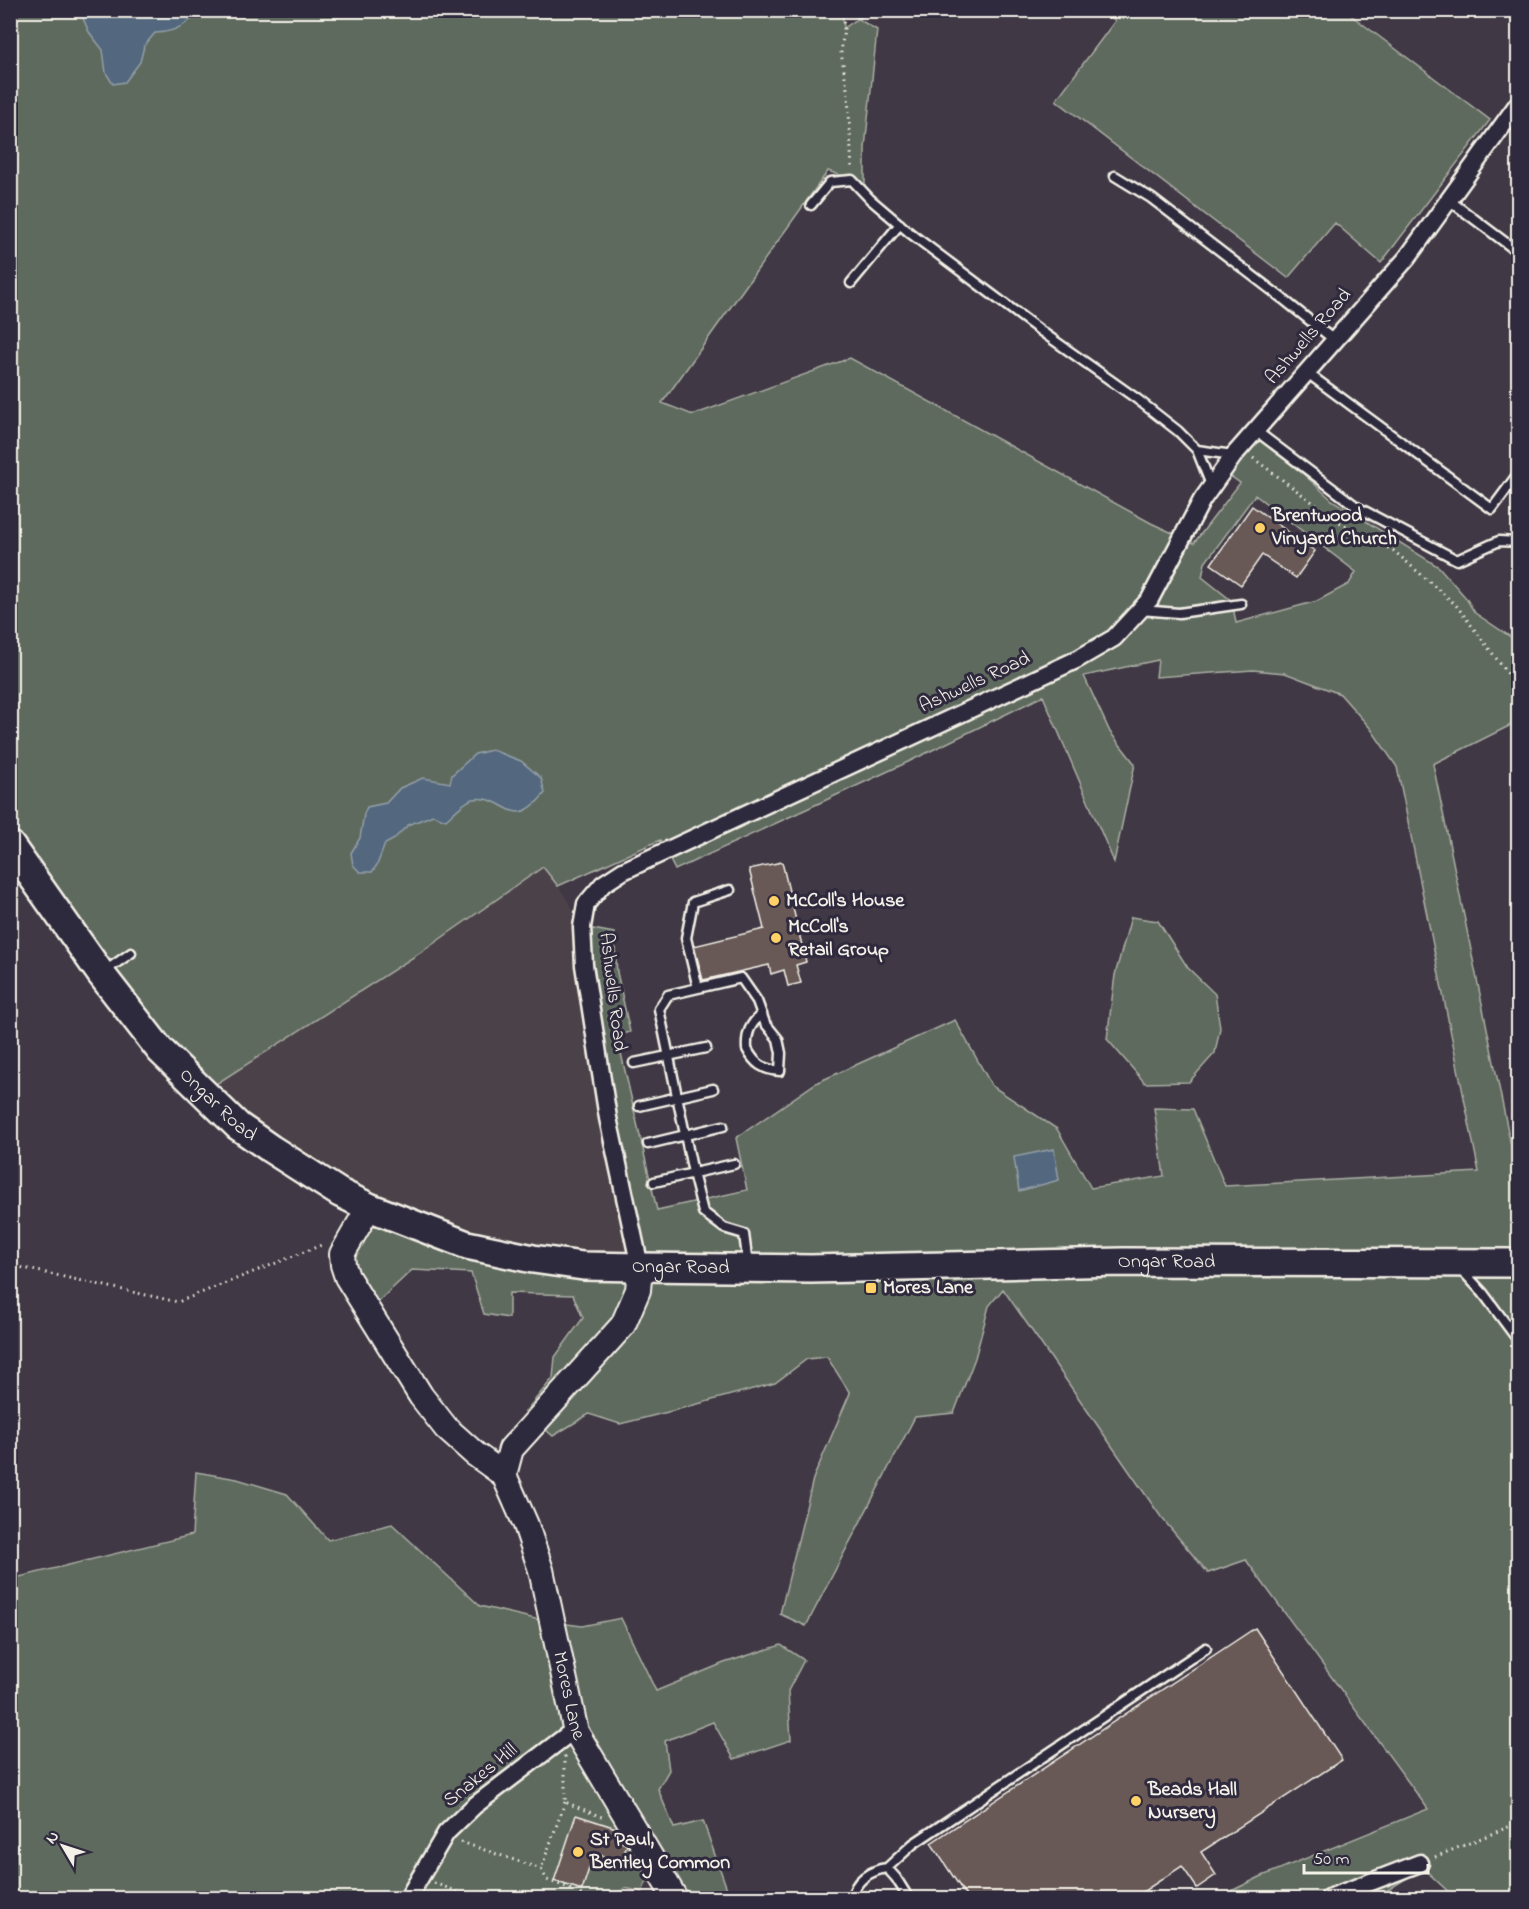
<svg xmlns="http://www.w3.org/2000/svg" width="1529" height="1909" font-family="'Indie Flower',sans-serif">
  <rect width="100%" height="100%" fill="#403844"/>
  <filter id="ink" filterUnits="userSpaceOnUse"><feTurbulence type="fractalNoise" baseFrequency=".0167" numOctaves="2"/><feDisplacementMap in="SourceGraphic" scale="12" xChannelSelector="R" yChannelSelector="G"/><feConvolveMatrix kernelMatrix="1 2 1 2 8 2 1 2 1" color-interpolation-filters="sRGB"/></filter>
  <g filter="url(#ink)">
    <path fill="#4c4249" d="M543,867l20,26 19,34 54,318 -21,22 -192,-39 -221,-135 221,-142z"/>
    <path fill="#5f6a5f" stroke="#aaaea4" stroke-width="1.5" fill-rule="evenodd" d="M842,10l2,18 13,-9 -1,-8h17l-15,8 19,11 -12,118v36l-37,-13 -166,232 31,12 157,-57 301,165 43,20 46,-60 -17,-12 32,-41 77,70 107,67 27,31 9,15 43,29v85l-3,-4 -82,41 85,416v718h-63l-32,-30 -48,30h-158l43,-21 168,-68 -182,-249 -38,13 -47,-56 -158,-228 -14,17 -14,52 -21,55 -39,4 -109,209 -26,-12 33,-135 37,-86 -23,-36 -20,2 -32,24 -103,28 -52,13 -31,-10 -36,22 -28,-24 28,-34 2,-21 28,-39 -10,-23 -64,-2v25l-25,-4 -13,-41 -59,-3 -44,41 -21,-34 22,-70 54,21 191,39 22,-22 -54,-318 32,6 3,39 13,60 -13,4 40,174 90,-20 -11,-52 80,-55 139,-63 37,66 65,43 34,59 73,-12 -10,-68 39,1 32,77 254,-14 -82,-405 -26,-38 -31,-35 -55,-21 -32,-3 -97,7 2,-17 -74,16 26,56 25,32 -21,98 -71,-166 -135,66 -233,108 -15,-30 -102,46 -15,-19 -120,84 -221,142 -191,-248 -1,-834zM1255,495l101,77 -7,12 -32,17 -81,22 -4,-22 -30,-24 3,-14z
      M1344,10l146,110 -109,143 -46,-40 -47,55 -232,-178 59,-79 -8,-10z
      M1131,917l27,4 30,47 27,26 5,34 -5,25 -26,29 -44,1 -38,-44 8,-64z
      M196,1472l41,7 50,15 41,46 64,-16 88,82 64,15 38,5 39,-8 35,73 68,-28 57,-18 23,15 -16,31 3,49 -57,19 -21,-37 -48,19 4,29 -11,19 16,39 29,-7 24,68 7,9h-59l-10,-16 -18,-1 -5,11 -17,-4 -15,10h-599v-319l181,-44z"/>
    <path fill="#53687e" stroke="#939fa8" stroke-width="1.5" d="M80,11v-1l122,1c-17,13 -24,21 -47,22l-11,13 -4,16 -15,20 -12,2 -7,-11 -3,-23 -14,-18z
      M492,750l29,11 20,17 4,15c-34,42 -39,0 -72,6 -9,2 -20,15 -27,21l-13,-5 -25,10 -15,15 -8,4 -8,21 -5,7h-12l-7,-7 -2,-12 9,-15 4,-24 3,-7 19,-4 14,-15 23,-10 27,5 2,-8 23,-21z
      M1054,1149l5,31 -40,11 -5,-34z"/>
    <path fill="#675956" stroke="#f4f1e8" stroke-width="1.5" d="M1252,506l63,45 -19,27 -34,-23 -21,30 -30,-21z
      M782,862l24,100 -10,3 5,18 -13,3 -4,-16 -13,4 -2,-9 -66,15 -9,-34 70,-17 -15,-60z
      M1255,1628l87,132 -141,92 15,23 -19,13 -15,-22 -50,33h-164l-37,-56z
      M576,1815l40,13 3,4 -3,7 11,6 -6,17 -27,-9 -12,37 -28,-9z"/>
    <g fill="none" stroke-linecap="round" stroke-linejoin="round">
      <defs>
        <path id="lane" d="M1513,10l5,4
          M1115,176l36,22 132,101 51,41
          M1449,200l69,52
          M811,205l19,-23 22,-2 18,19 40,34 128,96 99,70 41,32 19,19 36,5
          M851,283l49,-59
          M1306,372l186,137 26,-35
          M1255,430l102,77 100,53 42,-19 19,1
          M1197,450l14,35
          M1140,610l39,3 62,-9
          M105,971l26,-18
          M698,988l-12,-50 7,-36 37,-12
          M634,1063l72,-15
          M639,1106l74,-17
          M648,1144l75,-18
          M654,1182l80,-18
          M748,1265l-4,-31 -20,-6 -21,-16 -10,-39 -34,-164 9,-14 73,-17 16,23 8,22 13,16 3,14 -1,18c-17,-1 -26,-8 -33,-22 -1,-16 3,-25 15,-35
          M1460,1268l23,25 35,47
          M887,1868l26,-24 293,-196
          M853,1898c0,-17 18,-28 34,-30l9,10 10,16"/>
        <path id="street" d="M640,1267l-32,-149 -24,-153 -2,-38 4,-23 17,-20 20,-13 453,-211 38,-22 36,-39 52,-99 32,-45 173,-197 111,-154
          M408,1898l38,-65 28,-27 92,-70 10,-4
          M1329,1898l91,-35"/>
        <g id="secondary">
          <path id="s1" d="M369,1207l-27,47 1,11 4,12 74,119 25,32 29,26 29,21 22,50 15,45 35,162 99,166"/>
          <path d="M504,1475l7,-26 112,-124 15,-35 2,-23"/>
        </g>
        <g id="primary">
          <path id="s2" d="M10,845l91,129 59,76 78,76 33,23 69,44 29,14 98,38 66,14 50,7 57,1 171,2 312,-7 395,1"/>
        </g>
      </defs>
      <use href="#lane" stroke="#f4f1e8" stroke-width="13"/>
      <use href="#street" stroke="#f4f1e8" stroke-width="21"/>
      <use href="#secondary" stroke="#f4f1e8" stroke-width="28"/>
      <use href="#primary" stroke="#f4f1e8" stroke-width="32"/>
      <path stroke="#f4f1e8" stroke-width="3" stroke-dasharray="1.5 4.5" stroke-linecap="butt" d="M842,10l2,19 -3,23 7,43 4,75
        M1253,458l86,64 55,29 62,54 52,69 10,9
        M10,1265l168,37 146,-58
        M565,1756v46l37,15
        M565,1802l-24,67 6,11 32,12 3,4 -1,2
        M461,1842l80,27
        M1435,1857l83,-34
        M434,1883l41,15"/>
      <use href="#lane" stroke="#2f2a3d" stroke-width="8"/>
      <use href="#street" stroke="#2f2a3d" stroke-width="16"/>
      <use href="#secondary" stroke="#2f2a3d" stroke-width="24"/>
      <use href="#primary" stroke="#2f2a3d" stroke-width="27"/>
    </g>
  </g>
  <g fill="#ffd166" stroke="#2f2a3d" stroke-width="2">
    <circle cx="1260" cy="528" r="6"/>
    <circle cx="774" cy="901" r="6"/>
    <circle cx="776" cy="938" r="6"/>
    <rect x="865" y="1282" width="12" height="12" rx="3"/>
    <circle cx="1136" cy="1801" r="6"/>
    <circle cx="578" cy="1852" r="6"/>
  </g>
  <g text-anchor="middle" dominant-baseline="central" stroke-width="6" stroke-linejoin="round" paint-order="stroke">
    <g font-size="20" fill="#f4f1e8" stroke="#2f2a3d">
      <text transform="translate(1309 337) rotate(-49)">Ashwells Road</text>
      <text transform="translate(975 683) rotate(-25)">Ashwells Road</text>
      <text transform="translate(612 992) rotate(83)">Ashwells Road</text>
      <text stroke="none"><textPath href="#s2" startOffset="334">Ongar Road</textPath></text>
      <text stroke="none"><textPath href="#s2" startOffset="1324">Ongar Road</textPath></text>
      <text stroke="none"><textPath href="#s2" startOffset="838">Ongar Road</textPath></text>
      <text stroke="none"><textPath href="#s1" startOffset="564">Mores Lane</textPath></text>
      <text transform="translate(481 1776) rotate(-39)">Snakes Hill</text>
    </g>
    <g font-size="20" font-weight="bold" fill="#f4f1e8" stroke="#2f2a3d" text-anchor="start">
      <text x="1272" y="516">Brentwood<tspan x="1272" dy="23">Vinyard Church</tspan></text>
      <text x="786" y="901">McColl's House</text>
      <text x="788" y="927">McColl's<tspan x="788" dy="23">Retail Group</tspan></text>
      <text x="883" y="1288">Mores Lane</text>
      <text x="1148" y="1790">Beads Hall<tspan x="1148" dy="23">Nursery</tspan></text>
      <text x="590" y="1840">St Paul,<tspan x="590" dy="23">Bentley Common</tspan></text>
    </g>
  </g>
  <rect width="1529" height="1909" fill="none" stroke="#2f2a3d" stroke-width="36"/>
  <rect x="18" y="18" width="1493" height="1873" fill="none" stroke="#f4f1e8" stroke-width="2" filter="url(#ink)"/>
  <g transform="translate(63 1846) rotate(309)" stroke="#2f2a3d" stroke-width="4.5" paint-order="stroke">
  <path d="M0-4.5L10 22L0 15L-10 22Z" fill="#f4f1e8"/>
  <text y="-9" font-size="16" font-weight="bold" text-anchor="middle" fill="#f4f1e8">N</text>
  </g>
  <path d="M1304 1864v9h124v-9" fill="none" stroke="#f4f1e8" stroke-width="3"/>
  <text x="1313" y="1864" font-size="18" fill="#f4f1e8" stroke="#2f2a3d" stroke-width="4.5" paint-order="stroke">50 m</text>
</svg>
